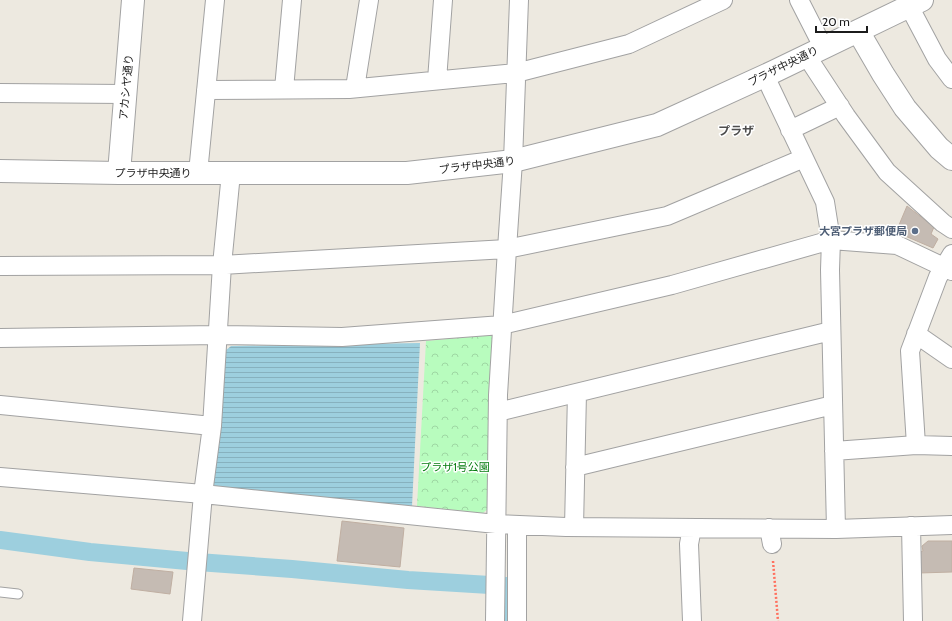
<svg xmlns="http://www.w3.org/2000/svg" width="952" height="621" font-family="Cabin,'Noto Sans JP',sans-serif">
  <defs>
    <pattern id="park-crowns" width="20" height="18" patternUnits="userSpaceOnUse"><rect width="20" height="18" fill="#b8fcbe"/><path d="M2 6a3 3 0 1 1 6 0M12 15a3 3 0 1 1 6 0" fill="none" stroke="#9ed7a3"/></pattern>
    <pattern id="water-rules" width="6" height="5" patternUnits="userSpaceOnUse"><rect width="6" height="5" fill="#9dcfde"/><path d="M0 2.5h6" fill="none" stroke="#87b1be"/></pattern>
  </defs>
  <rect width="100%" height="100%" fill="#ede9e0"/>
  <path fill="url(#park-crowns)" d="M491,335l6,6 -6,165 -8,7 -66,-7 9,-165z"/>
  <path fill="url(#water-rules)" d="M420,343l-8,163 -195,-16 -5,-7 13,-132 6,-5z"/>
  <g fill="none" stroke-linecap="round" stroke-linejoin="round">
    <path stroke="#9dcfde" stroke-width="18" d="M0,540l90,12 108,10 94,7 116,11 98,6 -1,35"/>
  </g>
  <path fill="#c5bbb3" stroke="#c0afa2" d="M907,206l27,21 -3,7 7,5 -5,9 -37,-16z
    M342,521l62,7 -4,39 -63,-6z
    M928,541h24v31l-33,1 -1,-20 5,-2 -1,-5z
    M134,568l39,4 -3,22 -39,-5z"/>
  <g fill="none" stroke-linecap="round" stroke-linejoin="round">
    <defs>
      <path id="service" d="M0,592l18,2"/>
      <path id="minor" d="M799,0l24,47
        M909,6l28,53 15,20
        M806,55l40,61 41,56 56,51 9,6
        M765,76l60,126 6,38 -1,30 6,259
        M437,80l6,-80
        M355,88l14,-88
        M284,89l8,-89
        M206,90l143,-1 167,-16 113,-29 94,-44
        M0,93l125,1
        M790,130l50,-24
        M198,173l17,-173
        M0,266l222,-1 285,-16 160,-33 137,-58
        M916,334l36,25
        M0,338l218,-3 124,2 160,-12 170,-40 159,-45 66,5 55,26
        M0,405l212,21
        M498,412l333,-81
        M916,445l-6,-94 28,-74 14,-23
        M834,451l82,-6 36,1
        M575,467l258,-62
        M0,477l203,17 293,30 70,3 270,2 116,-4
        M911,526l2,95
        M574,527l3,-134
        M692,528l-3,16 3,77
        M769,528l3,16
        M192,621l11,-127 9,-68 10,-161 9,-92
        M495,621l3,-226 9,-146 6,-88 6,-161
        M517,621v-96"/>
      <path id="tertiary" d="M858,31l25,43 22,34 34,40 13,11
        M0,171l119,2h288l106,-12 144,-36 116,-53 149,-72
        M119,173l14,-173"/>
    </defs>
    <use href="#service" stroke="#a2a2a2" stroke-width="11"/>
    <use href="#minor" stroke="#a2a2a2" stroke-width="20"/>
    <use href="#tertiary" stroke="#a2a2a2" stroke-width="24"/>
    <path stroke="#ff715f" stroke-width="2.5" stroke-dasharray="2 2" stroke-linecap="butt" d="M773,561l5,60"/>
    <use href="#service" stroke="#fff" stroke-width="9"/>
    <use href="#minor" stroke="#fff" stroke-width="18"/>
    <use href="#tertiary" stroke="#fff" stroke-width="22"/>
  </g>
  <circle fill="#5c6f8a" stroke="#fff" stroke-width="1.5" cx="915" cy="231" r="4"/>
  <g text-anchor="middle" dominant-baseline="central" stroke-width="3" stroke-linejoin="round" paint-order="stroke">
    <g font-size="11" fill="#1b1b1b" stroke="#fff">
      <text transform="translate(783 66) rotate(-26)">プラザ中央通り</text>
      <text transform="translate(126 87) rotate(-85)">アカシヤ通り</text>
      <text transform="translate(477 165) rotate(-7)">プラザ中央通り</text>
      <text x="153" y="173">プラザ中央通り</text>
    </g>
    <g font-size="11" font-weight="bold" fill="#4e5e75" stroke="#fff" text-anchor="end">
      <text x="907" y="231">大宮プラザ郵便局</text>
    </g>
    <g font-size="11" fill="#067c11" stroke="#fff">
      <text x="455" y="467">プラザ1号公園</text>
    </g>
    <g font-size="12" font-weight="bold" fill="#4e4e4e" stroke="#fff">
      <text x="736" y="130">プラザ</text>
    </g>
  </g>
  <path d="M816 26v6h51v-6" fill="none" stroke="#1b1b1b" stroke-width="2"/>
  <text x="822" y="26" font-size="12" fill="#1b1b1b" stroke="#ffffff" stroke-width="3" paint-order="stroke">20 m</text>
</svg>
